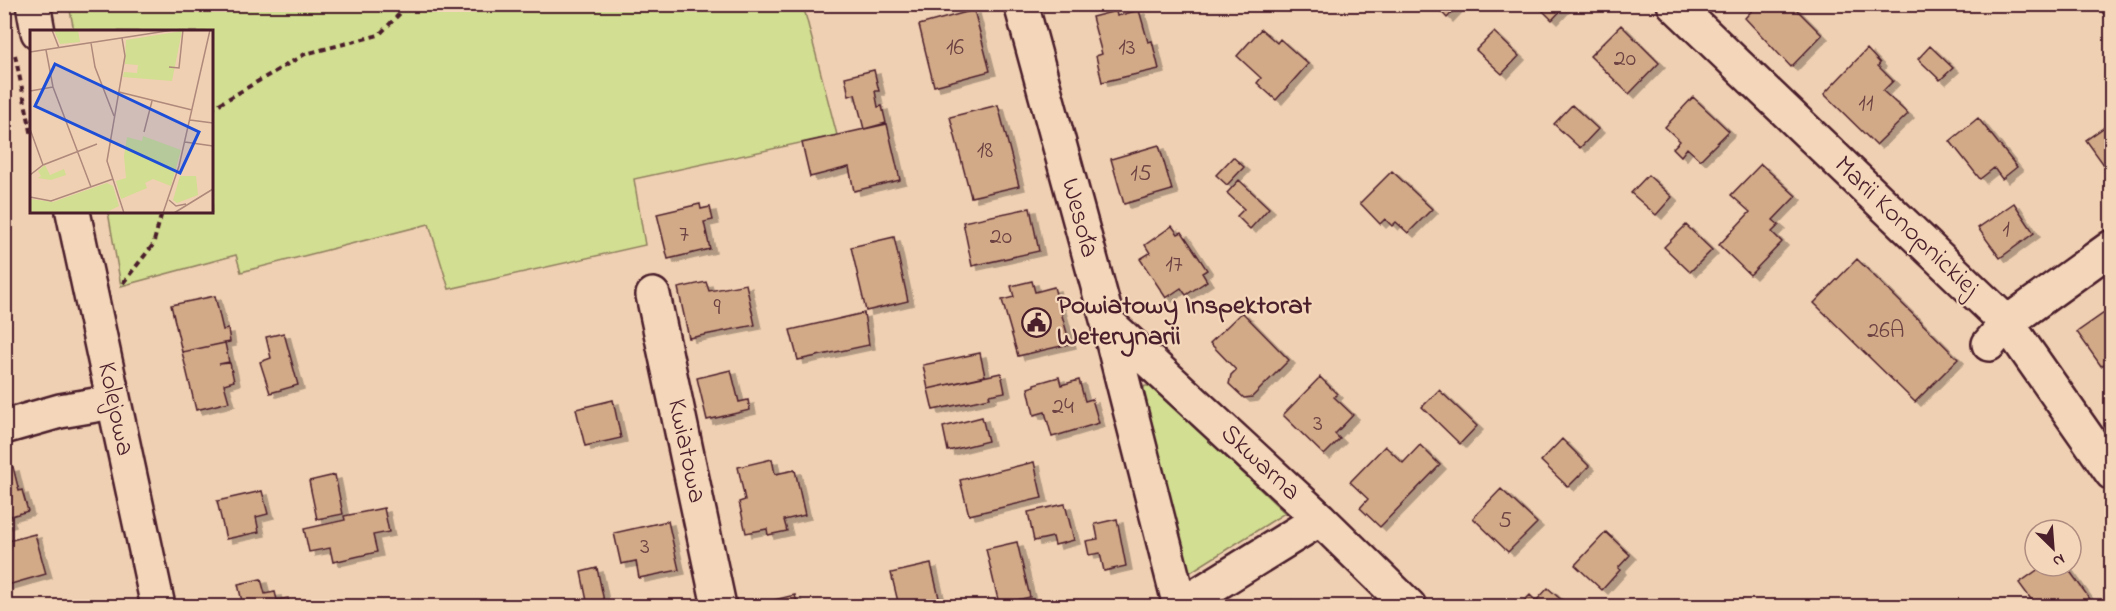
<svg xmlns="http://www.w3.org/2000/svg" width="2116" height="611" font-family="'Indie Flower',sans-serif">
  <defs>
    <filter id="shadow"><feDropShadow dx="6" dy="4" stdDeviation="0" flood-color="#0004"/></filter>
  </defs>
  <rect width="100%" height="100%" fill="#f0d0b2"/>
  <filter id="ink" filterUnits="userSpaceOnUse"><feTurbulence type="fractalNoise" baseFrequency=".0167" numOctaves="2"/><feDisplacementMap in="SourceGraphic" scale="12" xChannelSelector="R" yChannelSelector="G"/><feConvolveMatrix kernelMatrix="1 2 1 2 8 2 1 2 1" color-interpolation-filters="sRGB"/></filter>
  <g filter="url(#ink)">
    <path fill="#d2de91" stroke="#8e7e5e" stroke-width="1.5" d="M69,5h734l34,130 -203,44 11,66 -196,44 -20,-65 -188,48 -5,-17 -115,31 -13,-74h104v-180l-138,-1z
      M1145,386h6l134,127 -96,60 -48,-181z"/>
    <path fill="#d3aa88" stroke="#4a1f2b" stroke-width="1.5" filter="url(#shadow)" d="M1434,4h26l-13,14z
      M1536,4h31l-15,16z
      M1758,4h33l31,31 -31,32 -46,-49z
      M2096,4h16v21z
      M974,10l16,61 -56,15 -15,-61z
      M1139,10l9,32 4,-1 7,28 -57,13 -6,-26 6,-2 -10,-37 24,-6 1,5z
      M1621,25l38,38 -30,31 -39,-38z
      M1261,29l16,14 3,-4 28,25 -32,36 -19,-17 4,-5 -24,-22z
      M1494,32l25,24 -17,18 -26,-24z
      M1930,46l23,22 -13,12 -22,-21z
      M1867,49l13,14 -2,3 15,15 -10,10 25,23 -32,31 -52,-51z
      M874,70l5,21h-4l3,16 4,-1 4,17 -22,6 -9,-35 -6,2 -4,-19z
      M1693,97l36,34 -29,29 -13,-12 -6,8 -8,-8 7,-7 -15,-14z
      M998,105l21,81 -48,11 -21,-80z
      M1572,105l26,24 -18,19 -26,-24z
      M1978,118l39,49 -15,12 -8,-11 -14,11 -30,-38z
      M2112,122v54l-26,-36z
      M887,124l13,56 -46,11 -5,-24 -39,10 -8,-34z
      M1159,145l13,45 -48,14 -13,-45z
      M1233,157l11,10 -17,18 -11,-10z
      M1761,164l35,32 -23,24 6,5 -7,7 10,10 -32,33 -31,-30 31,-33 -19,-17z
      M1392,171l40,38 -24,24 -12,-11 -4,4 -7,-7 -5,5 -20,-21z
      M1648,175l24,22 -16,18 -25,-22z
      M1239,180l30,28 -19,21 -13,-13 7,-7 -17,-16z
      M2014,203l20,30 -34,25 -22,-30z
      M700,204l1,5 9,-2 3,13 -9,2 6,27 -42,10 -11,-45z
      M1030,208l9,43 -67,15 -9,-44z
      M1686,225l26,25 -22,22 -26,-25z
      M1172,226l6,8 4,-2 25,38 -5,3 5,8 -21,14 -5,-7 -15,10 -26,-39 10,-6 -5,-8z
      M894,237l14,64 -42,10 -15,-64z
      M1857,259l101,100 -43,43 -101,-99z
      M1032,281l3,11 19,-5 16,57 -52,12 -16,-56 12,-3 -3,-11z
      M706,282l3,9 37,-7 9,41 -66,13 -11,-50z
      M215,296l8,34 5,-1 2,13 -48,10 -11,-47z
      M2110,309l2,50 -11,7 -24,-34z
      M1242,312l47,48 -37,37 -8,1 -15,-14 2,-9 5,-5 -26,-27z
      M864,313l5,32 -71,15 -8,-30z
      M284,333l14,52 -28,8 -10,-31 11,-4 -5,-21z
      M225,343l4,19 -10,2 11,-1 4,18 -10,3 5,18 -33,8 -14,-58z
      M980,353l5,23 -57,13 -5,-24z
      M731,370l8,32 9,-2 2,10 -43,10 -10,-42z
      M1001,373l4,19 -16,3 1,3 -57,12 -5,-21z
      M1059,377l2,8 18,-5 6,21 7,-2 7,24 -47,14 -7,-25 -11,3 -6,-27 6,-2v-2z
      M1320,377l17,17 -3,3 19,18 -18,19 5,5 -16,16 -41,-40z
      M1439,390l38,36 -17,18 -38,-37z
      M613,400l8,38 -36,8 -9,-37z
      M982,417l6,24 -40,10 -5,-24z
      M1562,439l27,27 -21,21 -27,-26z
      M1420,445l20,20 -60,62 -20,-19 8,-9 -18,-17 35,-36 18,17z
      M772,459l3,15 20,-4 10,45 -21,5 3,11 -19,4 -1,-6 -21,4 -7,-31 6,-2 -7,-33z
      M1034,462l8,36 -73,17 -9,-35z
      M13,467l6,24 3,-1 6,21 -20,6 2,6 -6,2v-56z
      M335,475l8,39 -26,5 -8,-38z
      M1501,489l36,34 -29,29 -35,-34z
      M262,491l6,23 -12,3 3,15 -33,7 -9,-38z
      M1065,504l9,36 -19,5 -2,-8 -19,4 -6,-29z
      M384,508l5,24 -16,3 4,17 -44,10 -3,-14 -21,4 -5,-23 41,-9 -1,-4z
      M1117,519l9,47 -22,5 -4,-18 -11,2 -3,-14 12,-2 -3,-15z
      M668,521l11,49 -40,8 -3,-17 -15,3 -7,-31z
      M1606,532l24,23 -12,13 2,2 -18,20 -27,-25z
      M35,534l11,40 -42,12v-44z
      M1017,542l13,55 -31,7 -13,-55z
      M931,564l10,42h-42l-8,-33z
      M2043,566h23l29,40h-59l-17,-23z
      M597,568l8,38h-17l-7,-34z
      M261,579l4,15 10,-2 2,8 11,-2 2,8h-47l-5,-22z
      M1548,588l20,18h-49l11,-11 6,6z
      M795,595l3,11h-23l-1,-6z
      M1292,600l4,6h-15z"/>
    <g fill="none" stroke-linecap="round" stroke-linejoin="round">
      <defs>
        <path id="minor" d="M33,4l5,28
          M1021,4l87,319 72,283
          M1674,4l333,319 105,150
          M73,212l85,394
          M653,295l66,311
          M1108,323l212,196 89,87
          M1989,344l18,-21 105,-76
          M4,427l56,-16 53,-9
          M1180,606l140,-87"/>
      </defs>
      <use href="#minor" stroke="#4a1f2b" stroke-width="38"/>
      <path stroke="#4a1f2b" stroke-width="4" stroke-dasharray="6 4.5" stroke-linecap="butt" d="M15,55l17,81
        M212,111l2,-4 91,-53 74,-19 30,-31
        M123,283l30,-38 9,-33
        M2106,505l6,8"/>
      <use href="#minor" stroke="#f4d7ba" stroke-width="33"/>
    </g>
  </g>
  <defs>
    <symbol id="civic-ring" viewBox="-11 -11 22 22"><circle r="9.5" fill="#f4d7ba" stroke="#4a1f2b" stroke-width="1.5"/><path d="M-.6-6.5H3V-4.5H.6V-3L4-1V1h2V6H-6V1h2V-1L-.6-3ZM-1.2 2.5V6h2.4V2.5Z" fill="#4a1f2b"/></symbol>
  </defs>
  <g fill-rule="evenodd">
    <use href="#civic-ring" x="1020" y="306" width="33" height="33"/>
  </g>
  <g text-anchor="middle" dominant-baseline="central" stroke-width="4.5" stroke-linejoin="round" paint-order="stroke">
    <g font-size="24" fill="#6c4242">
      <text x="955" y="48">16</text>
      <text x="1127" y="48">13</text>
      <text x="1625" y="59">20</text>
      <text x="1866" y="104">11</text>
      <text x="985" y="151">18</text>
      <text x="1141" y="174">15</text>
      <text x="2006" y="230">1</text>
      <text x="684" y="235">7</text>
      <text x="1001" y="237">20</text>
      <text x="1174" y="265">17</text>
      <text x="717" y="308">9</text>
      <text x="1886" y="331">26A</text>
      <text x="1063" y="407">24</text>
      <text x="1318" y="424">3</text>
      <text x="1505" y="521">5</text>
      <text x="645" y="547">3</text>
    </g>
    <g font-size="27" fill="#4a1f2b" stroke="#f4d7ba">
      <text transform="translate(1079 218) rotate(75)">Wesoła</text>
      <text transform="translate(1906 227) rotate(44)">Marii Konopnickiej</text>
      <text transform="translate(115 409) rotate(78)">Kolejowa</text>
      <text transform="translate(686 451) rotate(78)">Kwiatowa</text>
      <text transform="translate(1260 463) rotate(43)">Skwarna</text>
    </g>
    <g font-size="27" font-weight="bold" fill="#4a1f2b" stroke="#f4d7ba" text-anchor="start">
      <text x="1057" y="306">Powiatowy Inspektorat<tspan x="1057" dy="31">Weterynarii</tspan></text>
    </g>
  </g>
  <g transform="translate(30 30)">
    <rect width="183" height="183" fill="#f0d0b2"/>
    <path d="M24,0h24l2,12 -20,2zM152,1l-10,50 -49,-4 1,-5 13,1 1,-8 -13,-1 1,-24zM113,106l38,14 -10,36 -18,-7 -8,4 2,5 -26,11 -5,-18 10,-3 -2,-22 3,-19 15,4zM15,135l5,10 14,-6 2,6 -15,5 -13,-2 3,-2 -3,-5zM150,146h16l2,19 -21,8 -4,-3zM77,153l6,3 6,20 -14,7h-75v-14l23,3z" fill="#d2de91"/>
    <path fill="none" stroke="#ae897c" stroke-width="1.5" d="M22,0l7,18M92,8l3,18 -18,105 17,52M61,13l4,24 19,49M16,20l7,37 38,100M0,22l143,-22M139,37l10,1 4,-38M0,61l23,-4M89,62l73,18M160,90l23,3M0,99l13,36M114,102l8,-31M155,112l28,4M0,145l13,-10 54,-21M0,167l21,4 62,-22M139,170l7,6 10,-2M133,183l16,-47 31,-136M144,183l39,-24"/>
    <path fill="#1d4ed8" fill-opacity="0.15" stroke="#1d4ed8" stroke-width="3" d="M25,34l144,68 -19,41 -145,-67z"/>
    <rect width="183" height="183" fill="none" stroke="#4a1f2b" stroke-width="3"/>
  </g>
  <rect width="2116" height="611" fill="none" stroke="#f4d7ba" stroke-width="24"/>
  <rect x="12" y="12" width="2092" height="587" fill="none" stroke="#4a1f2b" stroke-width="2" filter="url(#ink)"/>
  <g transform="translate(2053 548) rotate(155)"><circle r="28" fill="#f4d7ba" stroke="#b08d81" stroke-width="1.5"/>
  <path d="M0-4.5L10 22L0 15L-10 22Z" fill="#4a1f2b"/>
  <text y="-9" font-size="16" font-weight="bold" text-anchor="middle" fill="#4a1f2b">N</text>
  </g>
</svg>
